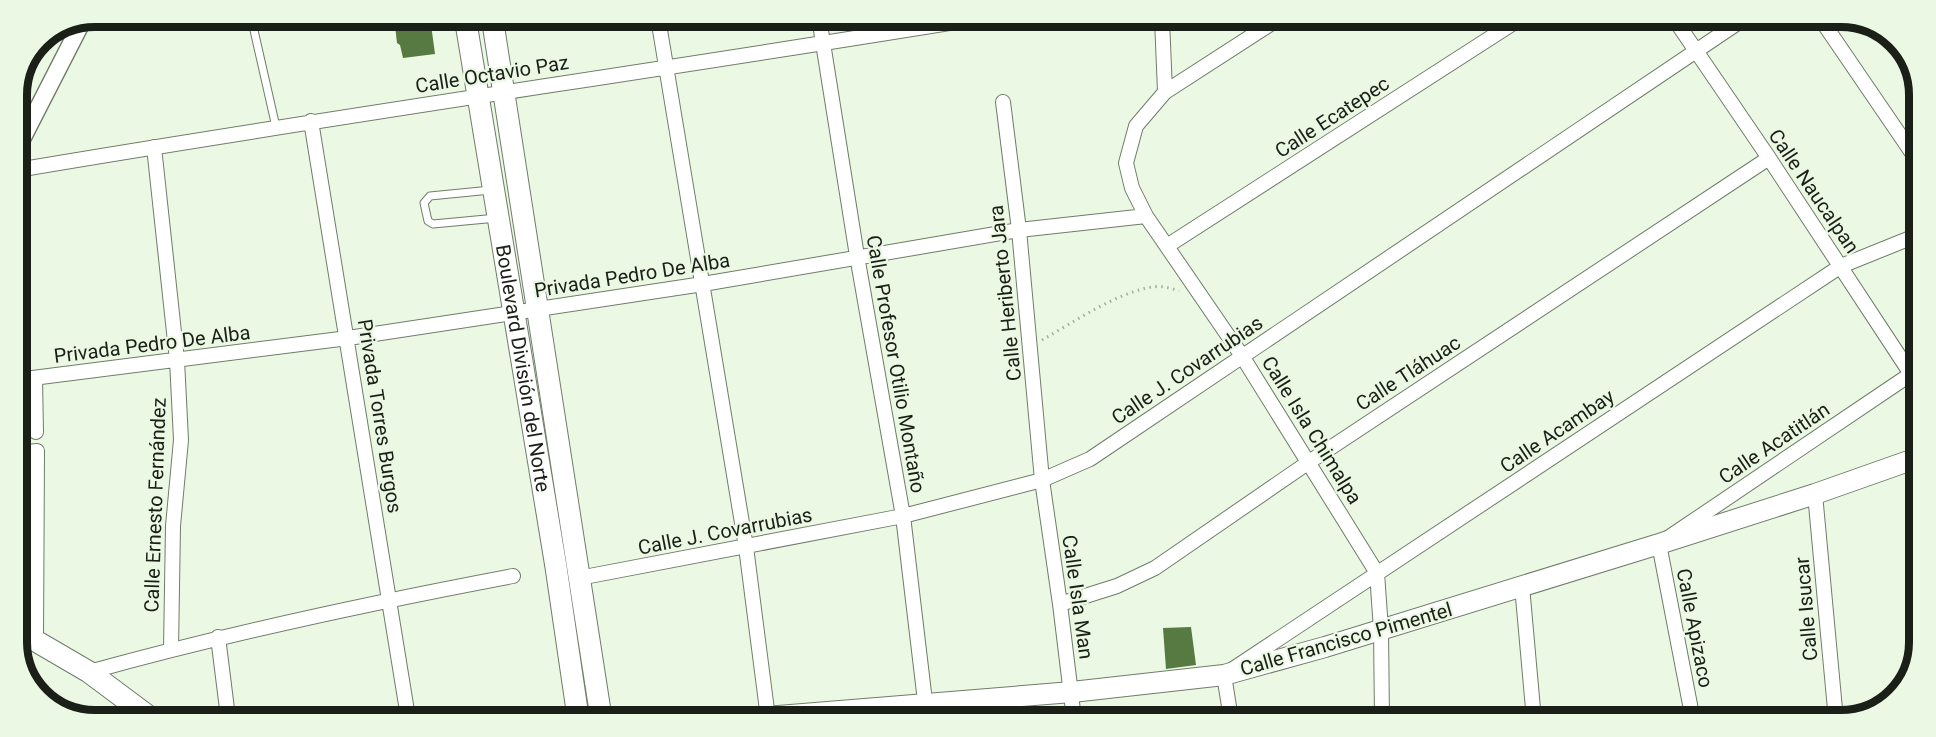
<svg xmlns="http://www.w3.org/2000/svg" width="1936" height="737" font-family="Roboto,sans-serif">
  <rect width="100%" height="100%" fill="#ebf9e4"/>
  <path fill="#567a41" d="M394,17h36l5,37 -32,4 -3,-13 -3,-2z
    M1191,627l5,38 -30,4 -3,-41z"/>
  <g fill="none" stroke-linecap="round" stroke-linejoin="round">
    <defs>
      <path id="service" d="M251,17l25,110
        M491,190l-61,6 -6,7 4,18 5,3 64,-6"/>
      <path id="minor" d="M658,18l88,529 22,171
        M819,18l38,238 46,260 24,202
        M1162,19l3,73
        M1278,19l-113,73 -29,34 -10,37 6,25 14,28 96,140 135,217 4,57 1,89
        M1675,20l94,138 142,216 6,13
        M1822,21l97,142
        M1003,102l16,128 23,250 18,124 14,115
        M311,121l97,596
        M154,147l23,213 4,80 -8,86 -2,123
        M17,170c318,-54 638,-99 957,-151
        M1167,246l351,-226
        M35,378l1,54
        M17,380l331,-42 355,-54 316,-54 127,-14
        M17,453l20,-2 -1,189
        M1815,494l21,226
        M579,578l324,-62 139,-36 48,-21 652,-439
        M1522,586l12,134
        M1060,604l57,-18 38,-18 154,-106 460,-304
        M218,637l10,80
        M89,672c140,-39 281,-69 424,-96
        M1231,719l-7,-44 617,-409 77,-31
        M1693,720l-34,-176 252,-170"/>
      <path id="tertiary" d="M17,149l65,-127"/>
      <path id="secondary" d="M754,718l318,-26 152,-17 101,-28 334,-103 156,-50 102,-36"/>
      <g id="primary">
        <path id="s1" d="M465,17l91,550 22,150"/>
        <path d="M492,17l109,700"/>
        <path d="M17,630l72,42 59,44"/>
      </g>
    </defs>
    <use href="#service" stroke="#707c6a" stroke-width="9"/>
    <use href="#minor" stroke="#707c6a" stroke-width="16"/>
    <use href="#tertiary" stroke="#707c6a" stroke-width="19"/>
    <use href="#secondary" stroke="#707c6a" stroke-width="22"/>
    <use href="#primary" stroke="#707c6a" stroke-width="23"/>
    <path stroke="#a3ae9e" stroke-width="3" stroke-dasharray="1.5 4.5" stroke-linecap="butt" d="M1042,340c32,-18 69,-44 105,-52 11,-3 21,-1 32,3"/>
    <use href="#service" stroke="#fff" stroke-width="7"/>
    <use href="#minor" stroke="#fff" stroke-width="14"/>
    <use href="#tertiary" stroke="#fff" stroke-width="16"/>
    <use href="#secondary" stroke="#fff" stroke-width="20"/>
    <use href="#primary" stroke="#fff" stroke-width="21"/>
  </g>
  <g text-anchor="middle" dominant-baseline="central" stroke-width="4.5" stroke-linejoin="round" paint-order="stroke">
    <g font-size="20" fill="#1a1f18" stroke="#ebf9e4">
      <text transform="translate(492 74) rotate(-9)">Calle Octavio Paz</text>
      <text transform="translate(1332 117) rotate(-33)">Calle Ecatepec</text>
      <text transform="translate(1814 191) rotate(56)">Calle Naucalpan</text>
      <text transform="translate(632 275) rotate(-9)">Privada Pedro De Alba</text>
      <text transform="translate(1005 293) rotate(-96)">Calle Heriberto Jara</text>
      <text transform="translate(152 344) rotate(-7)">Privada Pedro De Alba</text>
      <text transform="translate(896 364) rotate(80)">Calle Profesor Otilio Montaño</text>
      <text stroke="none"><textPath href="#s1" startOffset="356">Boulevard División del Norte</textPath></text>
      <text transform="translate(1187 370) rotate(-34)">Calle J. Covarrubias</text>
      <text transform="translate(1408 373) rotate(-33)">Calle Tláhuac</text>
      <text transform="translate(380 416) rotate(81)">Privada Torres Burgos</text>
      <text transform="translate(1312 430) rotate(58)">Calle Isla Chimalpa</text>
      <text transform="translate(1557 431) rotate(-34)">Calle Acambay</text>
      <text transform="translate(1774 443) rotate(-34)">Calle Acatitlán</text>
      <text transform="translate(155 505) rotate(-88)">Calle Ernesto Fernández</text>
      <text transform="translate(725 531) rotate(-11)">Calle J. Covarrubias</text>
      <text transform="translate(1078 597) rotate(82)">Calle Isla Man</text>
      <text transform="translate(1806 609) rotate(-95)">Calle Isucar</text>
      <text transform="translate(1695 628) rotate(79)">Calle Apizaco</text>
      <text transform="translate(1346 639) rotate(-16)">Calle Francisco Pimentel</text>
    </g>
  </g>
  <path d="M0 0H1936V737H0ZM95 27H1841A68 68 0 0 1 1909 95V642A68 68 0 0 1 1841 710H95A68 68 0 0 1 27 642V95A68 68 0 0 1 95 27Z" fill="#ebf9e4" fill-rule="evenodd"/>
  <path fill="none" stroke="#1a1f18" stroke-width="8" d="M95 27H1841A68 68 0 0 1 1909 95V642A68 68 0 0 1 1841 710H95A68 68 0 0 1 27 642V95A68 68 0 0 1 95 27Z"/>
</svg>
